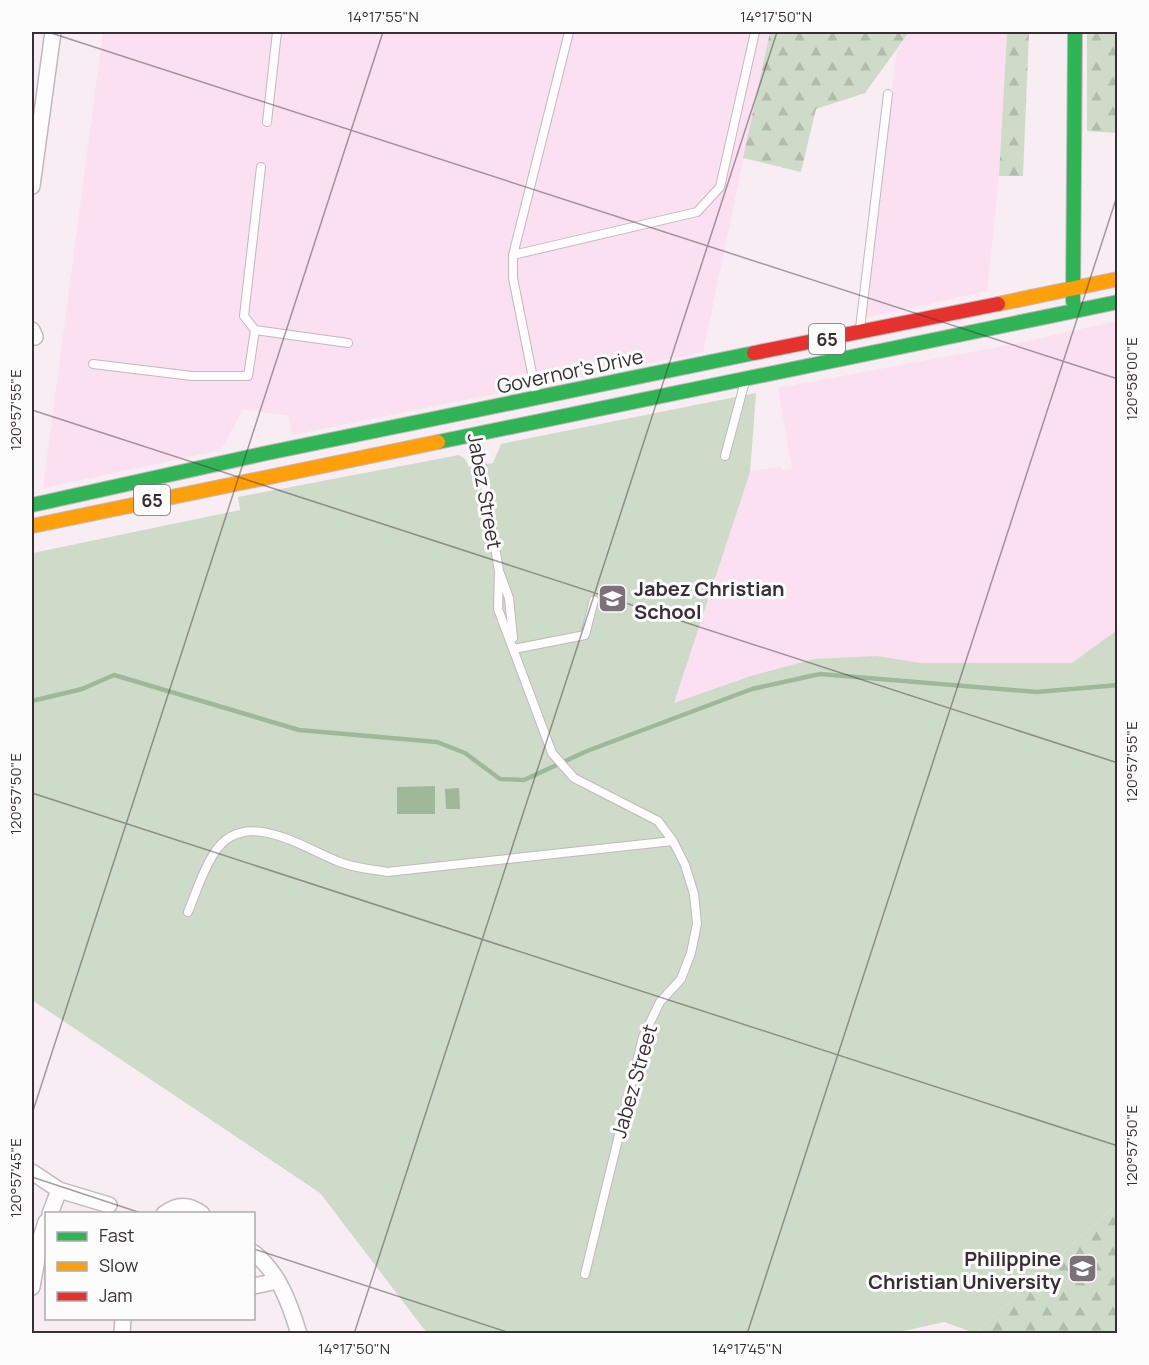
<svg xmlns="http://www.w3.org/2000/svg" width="1149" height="1365" font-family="Manrope,sans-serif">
  <defs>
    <pattern id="forest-firs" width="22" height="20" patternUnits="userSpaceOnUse" patternTransform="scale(1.5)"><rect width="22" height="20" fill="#cedbc9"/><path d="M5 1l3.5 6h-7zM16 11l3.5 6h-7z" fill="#b2bcad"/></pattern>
  </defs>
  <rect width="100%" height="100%" fill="#f7edf3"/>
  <path fill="#fae0f0" d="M103,32h667l-67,320 -150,31 -15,-11 -25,4 -14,17 -207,42 -3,-19 -46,-7 -22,41 -178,38z
    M909,32h98l-8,144 -12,115 -124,27 34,-267z
    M1117,321v309l-45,33h-151l-44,-7 -203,47 -173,-259 255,-51 -6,78 31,-4 2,3 9,-1 -14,-81 231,-43z"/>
  <path fill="url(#forest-firs)" d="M770,32h139l-44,61 -49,16 -15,63 -58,-14z
    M1007,32h22l-6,144h-24z
    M1087,32h30v101l-30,-2z
    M1117,1204v129h-142z"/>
  <path fill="#cedbc9" d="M756,393l-6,79 -76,231 77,-27 63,-17 63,-3 44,7h151l45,-33v574l-142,129 -31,-11 -54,12 -463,-1 -107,-140 -288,-193 1,-447 207,-43 -2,-13 221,-42 6,4 4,8 24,-4 8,-19z"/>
  <path fill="#9fb899" d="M435,786v28h-38v-27z
    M459,788l1,21h-14l-1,-20z"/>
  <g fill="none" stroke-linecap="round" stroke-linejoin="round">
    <path stroke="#9fb899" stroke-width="4.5" d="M32,701l50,-12 32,-14 185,55 138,12 28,11 35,26 24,1 63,-29 165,-62 68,-15 217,18 81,-7"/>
    <defs>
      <path id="lane" d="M267,122l10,-90
        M513,255l184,-43 23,-25 35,-155
        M860,328l28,-234
        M255,330l93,13
        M93,364l99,12h56l7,-46 -11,-14 17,-149
        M536,393l-23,-115v-23l56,-223
        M477,438l22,133 10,27 4,40
        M725,456l19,-71
        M499,571l-1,38 54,144 22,25 84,43 15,20 12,24 9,29 3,30 -6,29 -10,26 -21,23 -17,35 -58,237
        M514,649l71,-14 9,-35
        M188,912c8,-19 15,-43 27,-60 29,-45 87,-5 122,9 16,7 33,8 50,11l286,-31"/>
      <path id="street" d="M32,186l21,-154
        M32,330l3,7
        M32,1172l27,18 50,15
        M50,1214l9,-24
        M164,1214c13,-10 25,-10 38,0
        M254,1253c25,20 36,51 45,81
        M254,1286l24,-5
        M32,1287l9,-50 5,-15
        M122,1334l1,-16"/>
      <path id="fast" d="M1073,301l2,-269
        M438,442l680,-140
        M32,505l235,-52 487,-100"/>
      <path id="slow" d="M998,304l120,-25
        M32,526l406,-84"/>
      <path id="jam" d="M754,353l244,-49"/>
    </defs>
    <use href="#lane" stroke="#c2b8be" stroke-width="10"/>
    <use href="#street" stroke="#c2b8be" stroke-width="18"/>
    <use href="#fast" stroke="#c2b8be" stroke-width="16"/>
    <use href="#slow" stroke="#c2b8be" stroke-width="16"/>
    <use href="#jam" stroke="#c2b8be" stroke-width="16"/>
    <use href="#lane" stroke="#fefcfd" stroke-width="8"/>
    <use href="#street" stroke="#fefcfd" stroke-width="15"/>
    <use href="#fast" stroke="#30b455" stroke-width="14"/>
    <use href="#slow" stroke="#ff9f0a" stroke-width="14"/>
    <use href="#jam" stroke="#e5322d" stroke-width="14"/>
  </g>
  <path fill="none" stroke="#392e35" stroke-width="1.5" stroke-opacity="0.45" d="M48,32l1070,347M32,410l1086,353M32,793l1086,353M32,1114l351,-1082M32,1177l112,37M254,1249l259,85M354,1334l423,-1302M747,1334l371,-1141"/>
  <defs>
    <symbol id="school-square" viewBox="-11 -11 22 22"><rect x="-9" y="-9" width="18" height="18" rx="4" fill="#7c7178" stroke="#fcfcfc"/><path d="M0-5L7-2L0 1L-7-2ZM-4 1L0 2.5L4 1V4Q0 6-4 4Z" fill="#fff"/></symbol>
    <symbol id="university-square" viewBox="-11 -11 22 22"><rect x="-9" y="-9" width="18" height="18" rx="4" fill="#7c7178" stroke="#fcfcfc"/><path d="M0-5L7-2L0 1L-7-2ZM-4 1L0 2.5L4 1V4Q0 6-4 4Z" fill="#fff"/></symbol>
  </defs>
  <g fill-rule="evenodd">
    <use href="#school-square" x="596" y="582" width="33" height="33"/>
    <use href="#university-square" x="1066" y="1252" width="33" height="33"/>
  </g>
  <g text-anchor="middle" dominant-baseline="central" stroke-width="6" stroke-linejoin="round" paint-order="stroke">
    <g fill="#fcfcfc" stroke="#746c71" stroke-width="1.5">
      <rect x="809" y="324" width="36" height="30" rx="4.5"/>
      <rect x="134" y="485" width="36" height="30" rx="4.5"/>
    </g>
    <g font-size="18" font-weight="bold" fill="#392e35">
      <text x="827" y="339">65</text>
      <text x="152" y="500">65</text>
    </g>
    <g font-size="20" fill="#392e35" stroke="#fcfcfc">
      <text transform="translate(570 371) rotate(-12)">Governor's Drive</text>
      <text transform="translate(485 491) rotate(80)">Jabez Street</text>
      <text transform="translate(634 1081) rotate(-74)">Jabez Street</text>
    </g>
    <g font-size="20" font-weight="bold" fill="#392e35" stroke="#fcfcfc" text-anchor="start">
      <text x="634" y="588">Jabez Christian<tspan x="634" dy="23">School</tspan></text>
      <text x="1061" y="1258" text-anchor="end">Philippine<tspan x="1061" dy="23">Christian University</tspan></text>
    </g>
  </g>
  <rect width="1149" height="1365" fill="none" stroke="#fcfcfc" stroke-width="66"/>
  <rect x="45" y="1212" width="210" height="108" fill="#fcfcfc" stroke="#aeaaac" stroke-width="1.5"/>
  <rect x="57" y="1232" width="30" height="9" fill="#30b455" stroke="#aeaaac" stroke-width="1.5"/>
  <text x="99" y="1242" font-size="18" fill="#392e35">Fast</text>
  <rect x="57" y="1262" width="30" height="9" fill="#ff9f0a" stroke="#aeaaac" stroke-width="1.5"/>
  <text x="99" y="1272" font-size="18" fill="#392e35">Slow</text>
  <rect x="57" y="1292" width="30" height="9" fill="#e5322d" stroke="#aeaaac" stroke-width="1.5"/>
  <text x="99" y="1302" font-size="18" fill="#392e35">Jam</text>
  <rect x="33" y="33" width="1083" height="1299" fill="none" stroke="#392e35" stroke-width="2"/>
  <g font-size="15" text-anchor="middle" fill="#392e35">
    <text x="383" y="22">14°17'55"N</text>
    <text x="776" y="22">14°17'50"N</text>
    <text transform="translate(1132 379) rotate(-90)" y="5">120°58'00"E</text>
    <text transform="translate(16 410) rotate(-90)" y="5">120°57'55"E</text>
    <text transform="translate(1132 762) rotate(-90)" y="5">120°57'55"E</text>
    <text transform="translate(16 794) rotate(-90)" y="5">120°57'50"E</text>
    <text transform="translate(1132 1146) rotate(-90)" y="5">120°57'50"E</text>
    <text transform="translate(16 1178) rotate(-90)" y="5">120°57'45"E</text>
    <text x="354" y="1354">14°17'50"N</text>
    <text x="747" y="1354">14°17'45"N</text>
  </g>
</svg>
